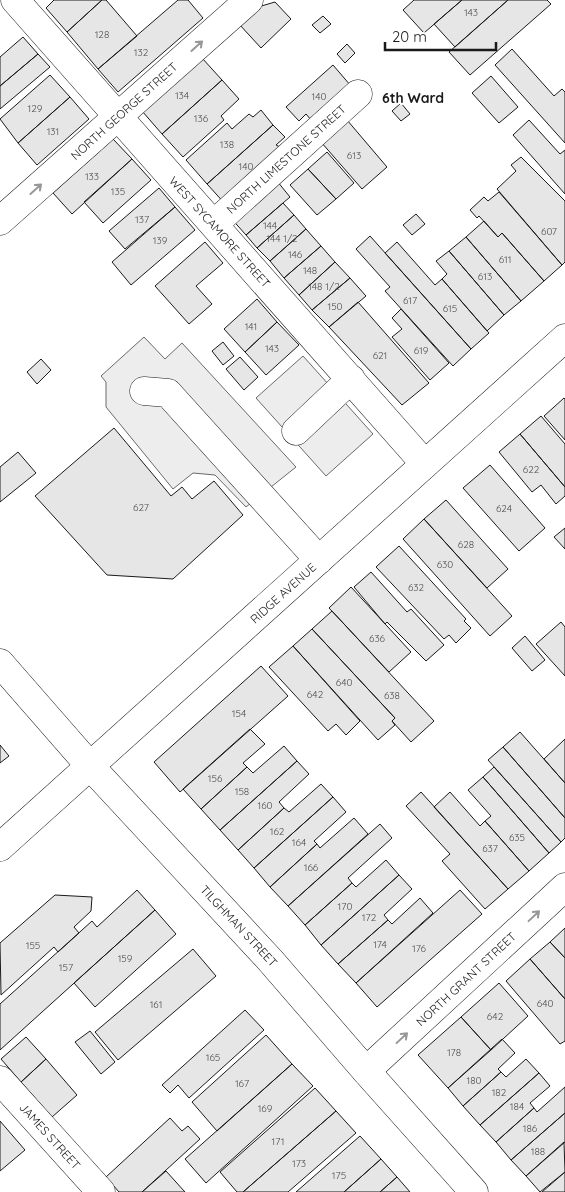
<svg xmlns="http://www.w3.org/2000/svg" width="565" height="1192" font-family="Quicksand,sans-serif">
  <rect width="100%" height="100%" fill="#fff"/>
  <path fill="#ededed" stroke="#6a6a6a" d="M144,337l21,22 17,-16 114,124 -50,40 -31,-32 -22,-2 -20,16 -67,-82v-25l-5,-6z
    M303,356l70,78 -47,42 -70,-78z"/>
  <path fill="#e6e6e6" stroke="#1a1a1a" d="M54,0h48l-35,32 -21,-24z
    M102,0h4l31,36 -39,33 -31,-37z
    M178,0h10l15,18 -85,74 -20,-23z
    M414,0h48l-38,33 -21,-23z
    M462,0h46l-53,47 -21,-23z
    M508,0h39l4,4 -81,71 -21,-23z
    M275,2l16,17 -30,29 -22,-24 19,-17z
    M323,16l8,8 -11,9 -8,-8z
    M23,37l15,17 -38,32v-29z
    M347,44l8,9 -10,10 -8,-9z
    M512,49l42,47 8,-7 3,3v51l-70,-78z
    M38,54l12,13 -50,42v-23z
    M202,58l20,22 -60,54 -20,-23z
    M333,65l18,21 -39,35 -6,-7 -7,7 -13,-14z
    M50,75l20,22 -52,46 -18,-24z
    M491,76l27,31 -19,16 -27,-30z
    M222,80l17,19 -18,17 3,4 -41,37 -21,-23z
    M70,97l19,22 -52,46 -19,-22z
    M401,103l9,11 -9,7 -9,-10z
    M261,110l12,15 -66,59 -21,-24 41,-37 5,6 17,-15 4,3z
    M347,120l40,47 -25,22 -41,-47z
    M529,120l31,34 5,-4v44l-52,-59z
    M273,125l12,12 -9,8 4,2 -53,59 -20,-22z
    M113,139l19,20 -60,55 -19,-21z
    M327,152l27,31 -18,16 -28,-30z
    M521,157l44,44v61l-3,3 -65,-76 19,-18 -5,-6z
    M132,159l19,21 -48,43 -19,-21z
    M308,169l28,30 -19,16 -27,-30z
    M277,181l13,16 -44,38 -17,-19z
    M159,188l16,19 -50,42 -16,-18z
    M499,192l63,73 -18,16 -42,-48 -4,4 -19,-21 -2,2 -7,-8 14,-13 4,4z
    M283,203l11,12 -37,33 -11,-13z
    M175,207l20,23 -64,55 -19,-23z
    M416,214l9,10 -13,11 -9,-10z
    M294,215l12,14 -36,32 -13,-13z
    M484,221l14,16 4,-4 42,48 -23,20 -55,-64z
    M306,229l15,17 -37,32 -14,-17z
    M370,236l101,113 -18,17 -68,-75 5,-4 -34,-38z
    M466,237l55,64 -17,14 -55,-64z
    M205,242l18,21 -27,23 16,18 -23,20 -34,-38z
    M397,242l38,43 7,-6 47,54 -18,16 -86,-96z
    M321,246l14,16 -36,33 -15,-17z
    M449,251l55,64 -17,16 -45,-52 5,-5 -11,-13z
    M335,262l15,16 -38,32 -13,-15z
    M350,278l16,18 -37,31 -17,-17z
    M257,299l20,23 -32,30 -21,-23z
    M358,302l71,81 -27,22 -73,-78z
    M401,309l48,54 -19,17 -38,-43 10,-8 -10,-11z
    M277,322l22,23 -33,30 -21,-23z
    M223,342l11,14 -11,9 -11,-14z
    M240,357l18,20 -14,13 -18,-21z
    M41,359l10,11 -14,14 -10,-12z
    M564,398l1,1v41l-21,-24z
    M541,416l24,28v43l-45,-53z
    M114,428l57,68 11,-9 10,12 22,-18 29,34 -70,64 -66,-4 -72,-79z
    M520,434l45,53v9l-9,8 -15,-19 -9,7 -33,-40z
    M18,452l18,21 -36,29v-35z
    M490,465l55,63 -26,23 -56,-63z
    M446,500l62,69 -21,19 -63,-69z
    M424,519l88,97 -22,20 -87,-97z
    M565,528v21l-11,-12z
    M399,546l67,73 -2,2 7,7 -15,15 -7,-8 -5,4 -68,-72z
    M371,572l36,40 4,-3 33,36 -18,16 -39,-39 -2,2 -31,-37z
    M351,587l60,65 -22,20 -60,-64z
    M332,611l102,110 -23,21 -19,-21 3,-3 -83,-89z
    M561,622l4,5v49l-29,-32z
    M312,629l83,89 -3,3 3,4 -17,15 -85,-94z
    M525,636l20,24 -13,11 -20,-23z
    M293,646l67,75 -14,14 -10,-11 -8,7 -59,-64z
    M261,666l27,30 -108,96 -26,-30z
    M250,729l15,15 -22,19 4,4 -46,42 -18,-20z
    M520,732l45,51v35l-62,-71z
    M565,739v44l-21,-24z
    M0,745l9,11 -9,7z
    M284,746l13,15 -77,69 -19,-21 46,-42 6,6z
    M503,747l62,71v20l-4,4 -73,-82z
    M297,761l12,13 -30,28 5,6 -46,42 -18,-20z
    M494,767l67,75 -12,11 -66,-76z
    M483,777l66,76 -20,18 -44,-50 6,-5 -23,-26z
    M321,784l12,13 -79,71 -16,-18 46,-42 5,4z
    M421,792l87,97 -23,20 -43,-48 8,-7 -44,-48z
    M450,792l30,34 5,-5 44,50 -21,18 -74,-82z
    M333,797l13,15 -32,29 3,3 -47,43 -16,-19z
    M354,818l14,16 -80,72 -18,-19 47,-43 3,4z
    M380,824l12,14 -44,40 4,5 -47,42 -17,-19z
    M386,860l13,15 -78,70 -16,-20 47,-42 4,4z
    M399,875l13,14 -28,26 4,5 -50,44 -17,-19z
    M137,890l18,20 -155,140v-46l92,-83 5,6z
    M460,890l22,24 -105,93 -21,-24z
    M55,895l37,2 -1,14 -17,16 5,6 -21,19 -4,-5 -53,48 -1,-52z
    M420,898l13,15 -77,70 -18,-19 50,-44 4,4z
    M155,910l21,24 -81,73 -21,-24z
    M565,928v30l-15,-16z
    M550,942l15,16v41l-35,-40z
    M193,949l23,27 -98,84 -23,-28z
    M530,959l35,40v42l-5,3 -54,-63z
    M499,983l29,33 -37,34 -30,-33z
    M245,1010l19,20 -75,68 -11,-13 -8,8 -8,-8z
    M461,1017l30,33 -43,38 -30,-33z
    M90,1031l25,31 -14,12 -26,-32z
    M266,1035l26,29 -75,67 -25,-29z
    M26,1037l20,22 -25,23 -20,-23z
    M502,1039l13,14 -17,16 3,3 -38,34 -15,-18z
    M46,1059l31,36 -25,22 -31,-35z
    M526,1059l13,14 -59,52 -17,-19 38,-34 5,5z
    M292,1064l21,22 -107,97 -21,-24z
    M539,1073l11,13 -20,17 4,5 -38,34 -16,-17z
    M565,1087v26l-54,47 -15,-18 38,-34 3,4z
    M315,1088l21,23 -93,81h-6l-17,-20z
    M336,1111l20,22 -68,59h-45z
    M565,1113v29l-39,34 -15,-16z
    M170,1118l12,13 6,-5 12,13 -58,53h-23l-13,-15z
    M0,1121l25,29 -25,21z
    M360,1136l21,23 -37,33h-48z
    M564,1142l1,30 -25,20 -14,-16z
    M381,1159l16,18 -17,15h-36z
    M166,1171l19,21h-43z
    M565,1172v20h-23z
    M397,1177l13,15h-30z"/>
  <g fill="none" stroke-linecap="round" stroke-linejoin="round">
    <defs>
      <path id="minor" d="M15,0l410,464
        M0,221l249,-221
        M214,224l144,-130
        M144,391l24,2 151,167
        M296,431l55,-52
        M0,847l565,-509
        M366,1071l199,-184
        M0,1080l101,112"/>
      <path id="major" d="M0,663l90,103 180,194 96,111 108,121"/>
    </defs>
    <use href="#minor" stroke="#1a1a1a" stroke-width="29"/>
    <use href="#major" stroke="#1a1a1a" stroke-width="29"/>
    <use href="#minor" stroke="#fff" stroke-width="28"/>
    <use href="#major" stroke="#fff" stroke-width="28"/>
  </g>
  <defs><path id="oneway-shaft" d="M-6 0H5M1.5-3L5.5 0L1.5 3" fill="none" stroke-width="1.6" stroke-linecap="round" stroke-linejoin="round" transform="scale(1.25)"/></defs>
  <g stroke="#989898">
    <use href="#oneway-shaft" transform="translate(197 46) rotate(-42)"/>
    <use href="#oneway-shaft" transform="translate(36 189) rotate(-42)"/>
    <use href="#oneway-shaft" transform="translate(534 916) rotate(-43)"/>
    <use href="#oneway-shaft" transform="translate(402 1038) rotate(-43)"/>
  </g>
  <g text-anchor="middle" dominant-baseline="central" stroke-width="4" stroke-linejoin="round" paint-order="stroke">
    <g font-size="10" fill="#4d4d4d">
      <text x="471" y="12">143</text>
      <text x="102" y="34">128</text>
      <text x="141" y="52">132</text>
      <text x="182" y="95">134</text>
      <text x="319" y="96">140</text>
      <text x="35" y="108">129</text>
      <text x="201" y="118">136</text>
      <text x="53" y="131">131</text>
      <text x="227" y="144">138</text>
      <text x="354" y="155">613</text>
      <text x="246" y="166">140</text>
      <text x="92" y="176">133</text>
      <text x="118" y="191">135</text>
      <text x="142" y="219">137</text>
      <text x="270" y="225">144</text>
      <text x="549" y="231">607</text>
      <text x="282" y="238">144 1/2</text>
      <text x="160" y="240">139</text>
      <text x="295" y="254">146</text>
      <text x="505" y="259">611</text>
      <text x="310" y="270">148</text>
      <text x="485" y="276">613</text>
      <text x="324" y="286">148 1/2</text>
      <text x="410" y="300">617</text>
      <text x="335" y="306">150</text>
      <text x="450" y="308">615</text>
      <text x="251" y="326">141</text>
      <text x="272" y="348">143</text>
      <text x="421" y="350">619</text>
      <text x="380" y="355">621</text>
      <text x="531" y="469">622</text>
      <text x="141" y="507">627</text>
      <text x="504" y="508">624</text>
      <text x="466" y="544">628</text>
      <text x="445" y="564">630</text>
      <text x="416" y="587">632</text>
      <text x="377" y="638">636</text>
      <text x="344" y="682">640</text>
      <text x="315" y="694">642</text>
      <text x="392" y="695">638</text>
      <text x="239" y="713">154</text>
      <text x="215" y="778">156</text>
      <text x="242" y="791">158</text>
      <text x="265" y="805">160</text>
      <text x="277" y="831">162</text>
      <text x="517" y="837">635</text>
      <text x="299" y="842">164</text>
      <text x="490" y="848">637</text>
      <text x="311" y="867">166</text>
      <text x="345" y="906">170</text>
      <text x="369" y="917">172</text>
      <text x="380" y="944">174</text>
      <text x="33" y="945">155</text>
      <text x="419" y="948">176</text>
      <text x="125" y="958">159</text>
      <text x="66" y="967">157</text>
      <text x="545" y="1003">640</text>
      <text x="156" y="1004">161</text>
      <text x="495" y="1016">642</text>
      <text x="454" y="1052">178</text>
      <text x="213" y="1057">165</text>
      <text x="474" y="1080">180</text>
      <text x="242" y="1083">167</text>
      <text x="499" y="1092">182</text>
      <text x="517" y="1106">184</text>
      <text x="265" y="1108">169</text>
      <text x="530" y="1128">186</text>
      <text x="278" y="1141">171</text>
      <text x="538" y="1151">188</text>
      <text x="299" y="1163">173</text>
      <text x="339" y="1175">175</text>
    </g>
    <g font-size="12" fill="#1a1a1a" stroke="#fff">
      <text transform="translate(124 111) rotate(-42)">NORTH GEORGE STREET</text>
      <text transform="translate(286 159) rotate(-42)">NORTH LIMESTONE STREET</text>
      <text transform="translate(220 232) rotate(48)">WEST SYCAMORE STREET</text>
      <text transform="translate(283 593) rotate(-42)">RIDGE AVENUE</text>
      <text transform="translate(239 926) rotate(47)">TILGHMAN STREET</text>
      <text transform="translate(466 979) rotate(-43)">NORTH GRANT STREET</text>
      <text transform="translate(50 1136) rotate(48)">JAMES STREET</text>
    </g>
    <g font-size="14" font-weight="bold" fill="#1a1a1a" stroke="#fff">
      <text x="413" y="98">6th Ward</text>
    </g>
  </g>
  <path d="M385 42v8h111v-8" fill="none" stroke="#1a1a1a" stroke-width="2.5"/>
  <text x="392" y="42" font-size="15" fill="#1a1a1a" stroke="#ffffff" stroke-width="4" paint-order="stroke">20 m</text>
</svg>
